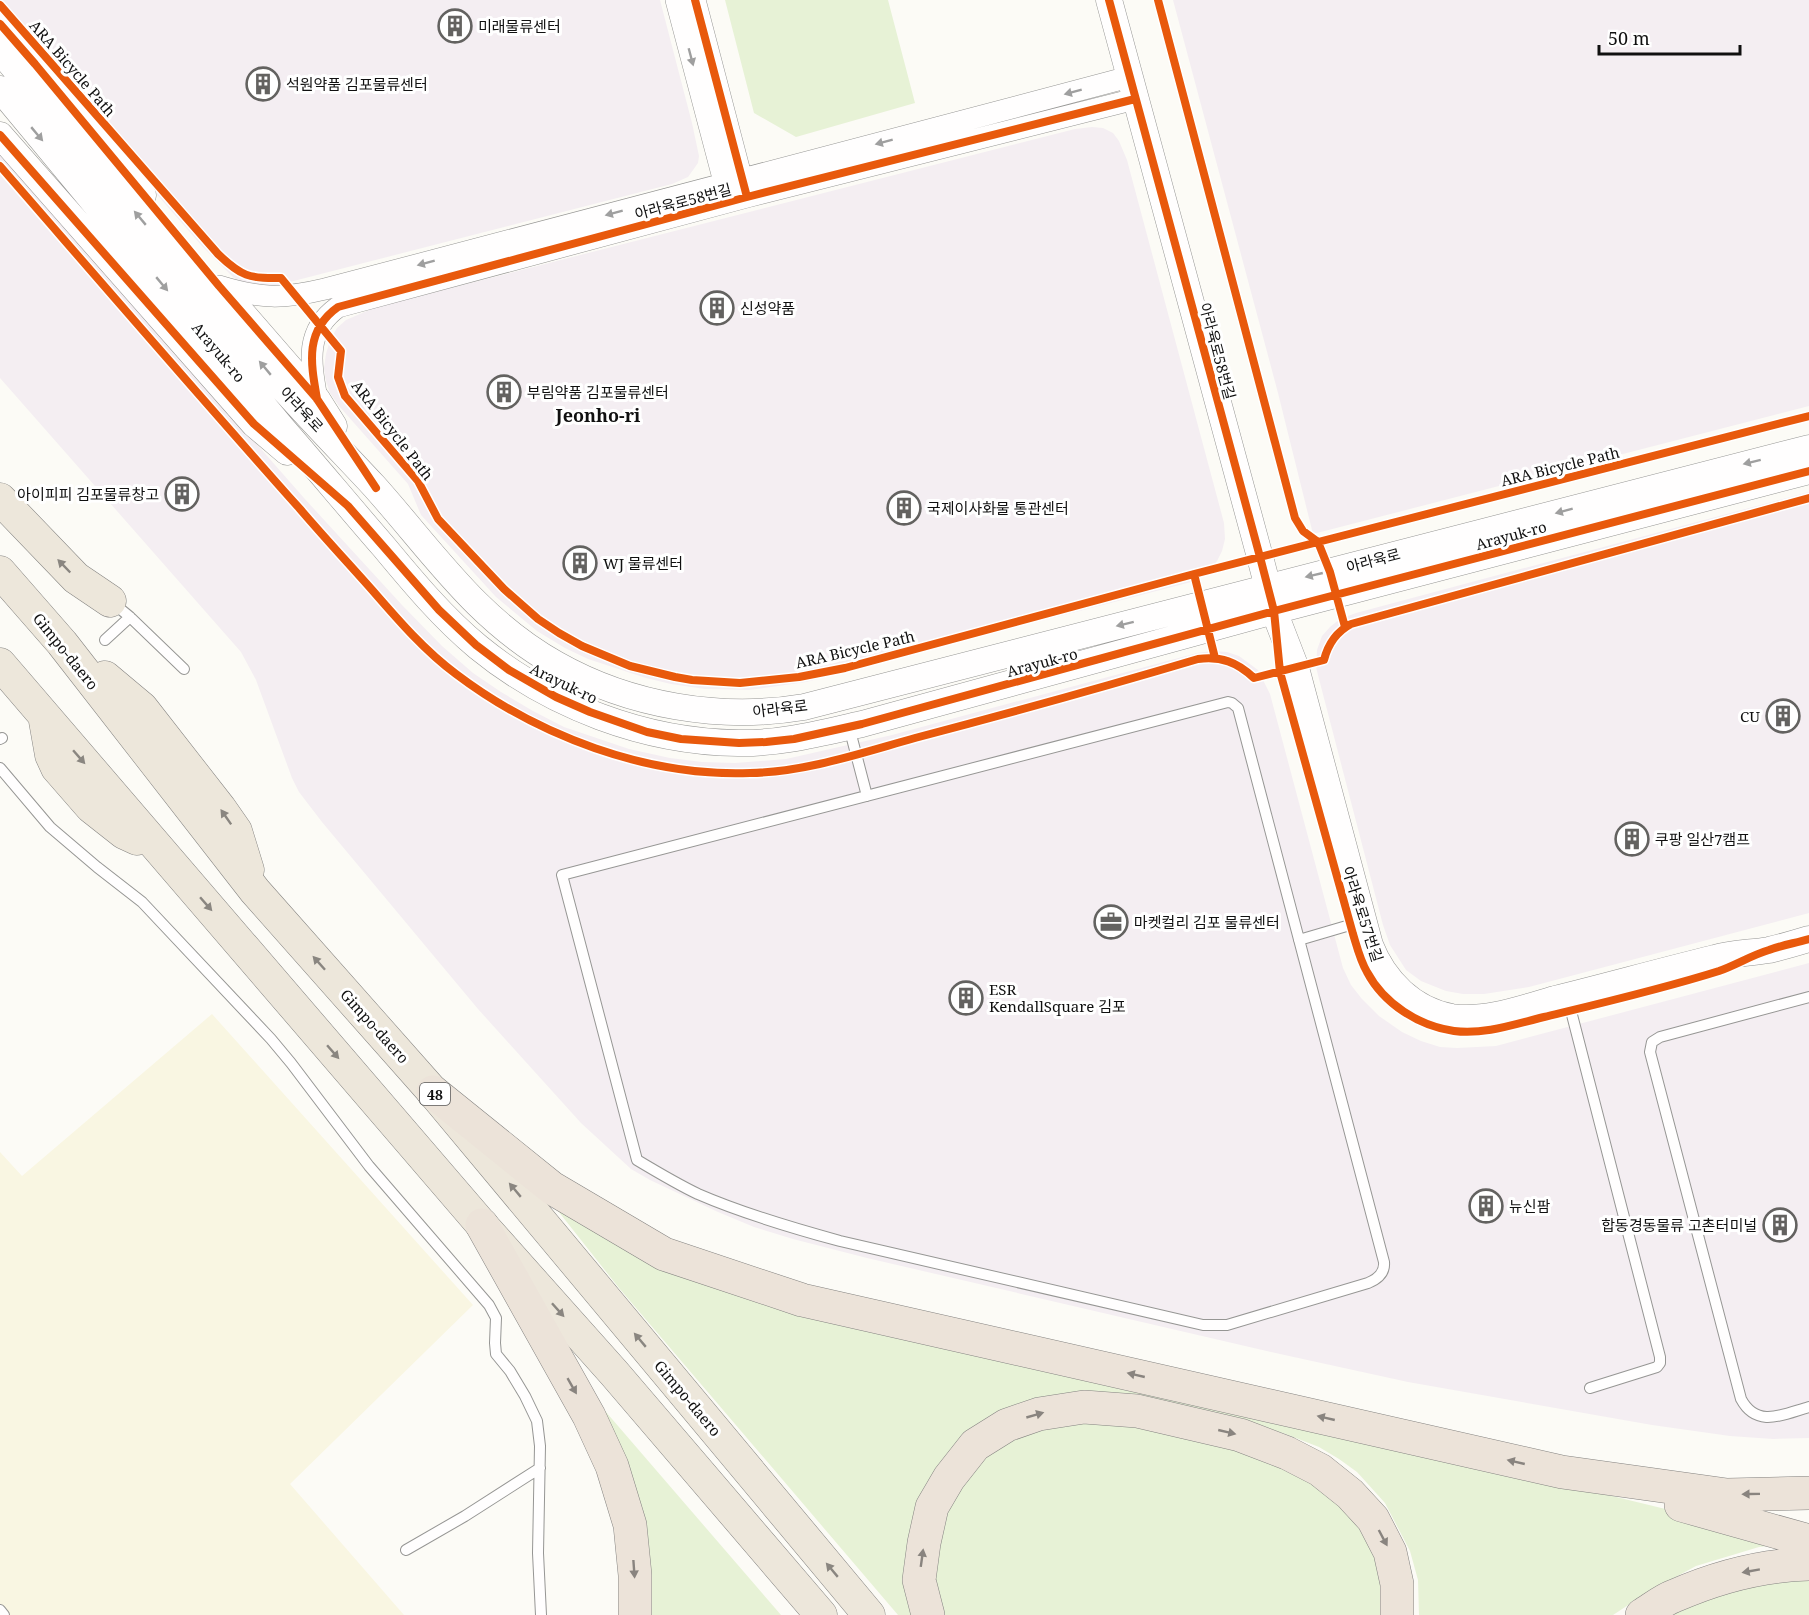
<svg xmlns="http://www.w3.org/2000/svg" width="1809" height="1615" font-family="'Noto Serif','Noto Sans KR',serif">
  <rect width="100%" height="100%" fill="#fcfbf6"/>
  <path fill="#f4eef2" d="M0,0h660l32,123 7,33 -1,7 -10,14 -16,7 -398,102 -13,1 -25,-7 -34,-34 -202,-231z
    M1173,0h636v406l-496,128 -35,-141z
    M1092,127l11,1 10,5 6,8 8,19 97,363 1,16 -3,12 -5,10 -8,10 -18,11 -385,100 -57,8 -44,-1 -34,-5 -25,-6 -58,-19 -23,-11 -28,-17 -41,-34 -75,-82 -13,-31 -69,-78 -9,-13 -4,-12 -2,-13 2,-14 4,-14 7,-12 9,-8 30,-13 699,-178z
    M0,152l304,346 98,107 40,41 31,27 28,19 32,19 31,16 65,22 41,9 32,4 33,1 51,-4 106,-24 305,-82 15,-2 15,1 12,4 19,14 12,24 73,274 8,17 11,14 17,17 23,16 19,9 19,6 17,1 39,-2 313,-83v475l-36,1 -43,-3 -78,-11 -244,-43 -128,-28 -413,-96 -74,-19 -39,-12 -36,-15 -68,-32 -19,-11 -50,-46 -103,-114 -156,-187 -23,-30 -7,-14 -36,-98 -15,-28 -241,-274z
    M1809,492v421l-280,74 -45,7h-21l-17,-3 -25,-10 -15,-11 -16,-25 -7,-20 -64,-246 -3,-12 1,-17 5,-14 8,-9 10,-8 16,-6z"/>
  <path fill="#f9f6e2" d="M212,1014l261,291 -183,179 114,131h-404v-463l22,24z"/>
  <path fill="#e7f2d6" d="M725,0h163l27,103 -119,34 -42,-24z
    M543,1192l86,58 474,132 164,40 304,64 230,56 -42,5 -63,19 -48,26 -35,23h-194l-1,-35 -8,-29 -25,-48 -28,-31 -18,-13 -20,-12 -36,-14 -120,-31 -204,45 -42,168h-19l-279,-327z
    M581,1383l200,232h-135z
    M1109,1415l198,52 65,61 18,87h-451l-7,-23 8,-80 42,-58 42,-27z
    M1809,1569v46h-157z"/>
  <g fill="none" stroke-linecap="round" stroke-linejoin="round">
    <defs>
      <path id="service" d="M113,603l17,14 54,52
        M105,640l25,-23
        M1228,702l4,1 6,5 146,554c1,11 -6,17 -16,21l-141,42h-24l-363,-84c-48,-13 -96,-27 -142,-47 -21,-10 -41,-22 -61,-34l-75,-285z
        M849,727l18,69
        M0,739l2,-1
        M0,768l50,59 47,40 45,35 129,137 20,24 78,103 120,139 7,13 -1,25 1,11 14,17 15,25 12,25 3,25 -2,107 3,62
        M1299,940l51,-15
        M1809,997l-149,40 -8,5 -2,10 91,347c16,30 43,15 68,8
        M1571,1011l89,346v6l-3,4 -67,21
        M406,1550l59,-34 75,-48
        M0,1610l4,5"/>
      <path id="minor" d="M676,0l52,197
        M695,0l50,191
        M219,286c42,13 64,13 106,3l804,-212
        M317,399c-6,-35 -13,-68 21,-92l409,-110 388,-98"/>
      <path id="tertiary" d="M1109,0l151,557 14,54 22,57 74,277c14,36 43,65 82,72 34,5 71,-9 103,-18 53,-13 106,-28 160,-41 17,-5 36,-5 54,-8 13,-3 27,-7 40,-11
        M0,24l143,171
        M0,51c63,76 126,151 189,226 33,39 65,80 99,117 28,31 57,61 86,92 59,66 102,133 182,178 74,42 165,57 248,43l1005,-259
        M0,89c94,114 188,227 283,340 34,39 67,79 101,118 29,35 59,71 94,100 72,59 167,95 260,96 42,1 83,-10 124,-19l412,-113 535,-140
        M0,135l254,289 33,28
        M230,299l87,100 17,27"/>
      <path id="primary" d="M0,499l76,79 34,23
        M0,572l62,71 193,248 178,201 436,523
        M0,664l482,561 132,148 207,242
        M105,677l37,31 78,100 16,23 12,39
        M45,721l6,34 6,13 34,39 33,26 13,6"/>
      <path id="trunk" d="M433,1092l119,96 112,66 138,46 760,172 165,23 82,-2
        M482,1225l107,191 23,50 18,59 5,50v40
        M1681,1505l128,36
        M928,1615l-9,-35 5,-37 8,-36 17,-29 26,-33 32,-20 32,-11 45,-7 53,4 103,24 47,18 33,17 30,24 23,25 17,33 7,32v31
        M1642,1615c10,-6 21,-15 32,-19 43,-19 88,-31 135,-32"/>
    </defs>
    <use href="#service" stroke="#969694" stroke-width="12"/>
    <use href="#minor" stroke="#969694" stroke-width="22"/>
    <use href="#tertiary" stroke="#969694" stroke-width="27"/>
    <use href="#primary" stroke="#848381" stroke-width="33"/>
    <use href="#trunk" stroke="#848381" stroke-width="34"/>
    <use href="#service" stroke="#fffefe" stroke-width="10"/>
    <use href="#minor" stroke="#fffefe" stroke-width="21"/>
    <use href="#tertiary" stroke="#fffefe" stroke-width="26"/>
    <use href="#primary" stroke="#ede7db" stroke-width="32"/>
    <use href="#trunk" stroke="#ece3d9" stroke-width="33"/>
    <defs>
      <path id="cycleway" d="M695,0l52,197
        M1109,0l151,557 14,54 6,61 73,262c4,13 7,26 14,38 17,32 52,54 87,59 30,4 61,-7 90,-14 58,-14 118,-28 175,-46 17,-6 33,-16 50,-21 13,-5 27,-7 40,-11
        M1158,0l137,518 8,13 15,11 491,-126
        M0,5l218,249c23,22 31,25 63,24l60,73 -3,26 7,19 73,85 20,38 66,70 34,30 21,14 23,13 48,20 45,11 17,3 48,3 59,-6 46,-9 349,-94
        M0,24l35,40 184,222 98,113 59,89
        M0,135l254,289 94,82 91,104 37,35 33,25 47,27 34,15 57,20 34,7 58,4 27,-1 28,-3 68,-15 412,-113 535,-140
        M0,166c100,115 199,230 300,343 24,28 49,55 73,82 26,30 52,60 83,83 82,62 191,103 294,99 56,-1 111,-20 165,-35 95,-25 189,-51 283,-79 23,-3 39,3 56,19l70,-18c4,-16 12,-28 27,-36l458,-126
        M317,399c-6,-35 -13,-68 21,-92l409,-110 388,-98
        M1215,658l-21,-84 124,-32 12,30 15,55"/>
    </defs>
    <use href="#cycleway" stroke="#fff" stroke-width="11"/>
    <use href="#cycleway" stroke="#e8590c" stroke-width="8"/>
  </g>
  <defs><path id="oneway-solid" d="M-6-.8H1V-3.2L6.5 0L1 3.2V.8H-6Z" transform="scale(1.5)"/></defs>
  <g fill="#9f9f9f">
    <use href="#oneway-solid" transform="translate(691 57) rotate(75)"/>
    <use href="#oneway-solid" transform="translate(1073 92) rotate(165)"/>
    <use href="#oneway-solid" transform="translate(37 134) rotate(50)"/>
    <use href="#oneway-solid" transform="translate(884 142) rotate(165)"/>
    <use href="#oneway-solid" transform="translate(614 213) rotate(165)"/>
    <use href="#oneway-solid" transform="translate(140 218) rotate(-130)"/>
    <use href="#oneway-solid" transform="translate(426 263) rotate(165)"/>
    <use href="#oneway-solid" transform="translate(162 284) rotate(50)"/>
    <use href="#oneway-solid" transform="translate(265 368) rotate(-130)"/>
    <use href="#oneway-solid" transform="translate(1752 462) rotate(166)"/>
    <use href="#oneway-solid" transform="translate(1564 511) rotate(165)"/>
    <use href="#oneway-solid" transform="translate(1314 575) rotate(167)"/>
    <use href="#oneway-solid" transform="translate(1125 624) rotate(166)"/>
  </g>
  <g fill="#8a8680">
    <use href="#oneway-solid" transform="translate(64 566) rotate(-134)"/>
    <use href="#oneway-solid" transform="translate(79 757) rotate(49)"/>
    <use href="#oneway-solid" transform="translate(226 817) rotate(-125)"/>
    <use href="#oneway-solid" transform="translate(206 904) rotate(49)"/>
    <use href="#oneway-solid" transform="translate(319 963) rotate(-132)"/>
    <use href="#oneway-solid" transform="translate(333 1052) rotate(49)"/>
    <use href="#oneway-solid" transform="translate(515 1190) rotate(-130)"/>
    <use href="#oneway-solid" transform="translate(558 1310) rotate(48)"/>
    <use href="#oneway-solid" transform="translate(640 1340) rotate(-130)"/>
    <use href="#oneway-solid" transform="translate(832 1570) rotate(-130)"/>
  </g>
  <g fill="#89847f">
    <use href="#oneway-solid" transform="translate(1136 1375) rotate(-167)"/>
    <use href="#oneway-solid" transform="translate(572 1386) rotate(60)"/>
    <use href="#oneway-solid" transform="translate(1035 1415) rotate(-16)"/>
    <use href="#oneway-solid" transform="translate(1326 1418) rotate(-167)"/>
    <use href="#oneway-solid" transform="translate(1227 1432) rotate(13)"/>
    <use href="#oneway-solid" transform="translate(1516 1462) rotate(-167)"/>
    <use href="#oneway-solid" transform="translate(1751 1494) rotate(179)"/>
    <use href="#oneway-solid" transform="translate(1383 1538) rotate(62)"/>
    <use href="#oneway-solid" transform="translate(922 1558) rotate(-82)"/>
    <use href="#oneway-solid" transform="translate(634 1569) rotate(86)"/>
    <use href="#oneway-solid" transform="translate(1751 1571) rotate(170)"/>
  </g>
  <defs>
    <symbol id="building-ring" viewBox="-11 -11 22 22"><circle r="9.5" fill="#fff" stroke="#636260" stroke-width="1.5"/><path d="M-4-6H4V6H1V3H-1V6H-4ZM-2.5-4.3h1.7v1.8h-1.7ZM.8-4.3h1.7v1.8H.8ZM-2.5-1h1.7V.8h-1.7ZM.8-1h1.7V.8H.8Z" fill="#636260"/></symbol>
    <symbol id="office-ring" viewBox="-11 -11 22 22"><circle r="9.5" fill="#fff" stroke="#636260" stroke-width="1.5"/><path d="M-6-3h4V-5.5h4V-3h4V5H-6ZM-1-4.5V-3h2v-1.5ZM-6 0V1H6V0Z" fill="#636260"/></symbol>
  </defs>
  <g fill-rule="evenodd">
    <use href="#building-ring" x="436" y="7" width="38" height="38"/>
    <use href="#building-ring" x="244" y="65" width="38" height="38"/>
    <use href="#building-ring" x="698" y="289" width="38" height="38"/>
    <use href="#building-ring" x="485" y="373" width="38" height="38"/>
    <use href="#building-ring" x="163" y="475" width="38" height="38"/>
    <use href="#building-ring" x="885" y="489" width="38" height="38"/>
    <use href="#building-ring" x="561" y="544" width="38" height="38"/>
    <use href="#building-ring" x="1764" y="697" width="38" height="38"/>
    <use href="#building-ring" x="1613" y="820" width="38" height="38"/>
    <use href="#office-ring" x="1092" y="903" width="38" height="38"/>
    <use href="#building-ring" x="947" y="979" width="38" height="38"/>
    <use href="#building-ring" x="1467" y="1187" width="38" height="38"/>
    <use href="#building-ring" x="1761" y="1206" width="38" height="38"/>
  </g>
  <g text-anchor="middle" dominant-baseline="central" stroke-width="6" stroke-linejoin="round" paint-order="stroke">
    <rect fill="#fff" stroke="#585858" stroke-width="1.5" x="420" y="1083" width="30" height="22" rx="4.5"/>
    <g font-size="14" font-weight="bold" fill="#101010">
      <text x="435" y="1094">48</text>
    </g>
    <g font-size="15" fill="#101010" stroke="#fff" text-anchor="start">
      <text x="478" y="26">미래물류센터</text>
      <text x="286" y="84">석원약품 김포물류센터</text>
      <text x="740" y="308">신성약품</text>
      <text x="527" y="392">부림약품 김포물류센터</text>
      <text x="159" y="494" text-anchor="end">아이피피 김포물류창고</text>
      <text x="927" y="508">국제이사화물 통관센터</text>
      <text x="603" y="563">WJ 물류센터</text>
      <text x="1760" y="716" text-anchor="end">CU</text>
      <text x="1655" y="839">쿠팡 일산7캠프</text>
      <text x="1134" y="922">마켓컬리 김포 물류센터</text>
      <text x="989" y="989">ESR<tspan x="989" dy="17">KendallSquare 김포</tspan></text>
      <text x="1509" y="1206">뉴신팜</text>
      <text x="1757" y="1225" text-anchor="end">합동경동물류 고촌터미널</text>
    </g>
    <g font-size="15" fill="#101010" stroke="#fff">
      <text transform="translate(73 68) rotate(49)">ARA Bicycle Path</text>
      <text transform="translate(683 201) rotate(-15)">아라육로58번길</text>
      <text transform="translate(1218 351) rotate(75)">아라육로58번길</text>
      <text transform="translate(219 352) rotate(50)">Arayuk-ro</text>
      <text transform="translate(302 409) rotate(47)">아라육로</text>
      <text transform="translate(393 430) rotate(52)">ARA Bicycle Path</text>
      <text transform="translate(1560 466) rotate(-14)">ARA Bicycle Path</text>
      <text transform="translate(1511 535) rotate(-15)">Arayuk-ro</text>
      <text transform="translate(1373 560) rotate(-15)">아라육로</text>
      <text transform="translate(855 649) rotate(-13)">ARA Bicycle Path</text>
      <text transform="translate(66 651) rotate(51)">Gimpo-daero</text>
      <text transform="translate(1042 662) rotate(-15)">Arayuk-ro</text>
      <text transform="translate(564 683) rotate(26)">Arayuk-ro</text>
      <text transform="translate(780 708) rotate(-7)">아라육로</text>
      <text transform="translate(1363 914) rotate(72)">아라육로57번길</text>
      <text transform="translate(375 1026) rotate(48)">Gimpo-daero</text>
      <text transform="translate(688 1398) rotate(50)">Gimpo-daero</text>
    </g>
    <g font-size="18" font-weight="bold" fill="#101010" stroke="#fff">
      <text x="598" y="415">Jeonho-ri</text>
    </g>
  </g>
  <path d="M1599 45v9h141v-9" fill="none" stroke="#101010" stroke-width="3"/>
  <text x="1608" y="45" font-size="18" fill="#101010" stroke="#ffffff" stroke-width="4.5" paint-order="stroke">50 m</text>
</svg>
